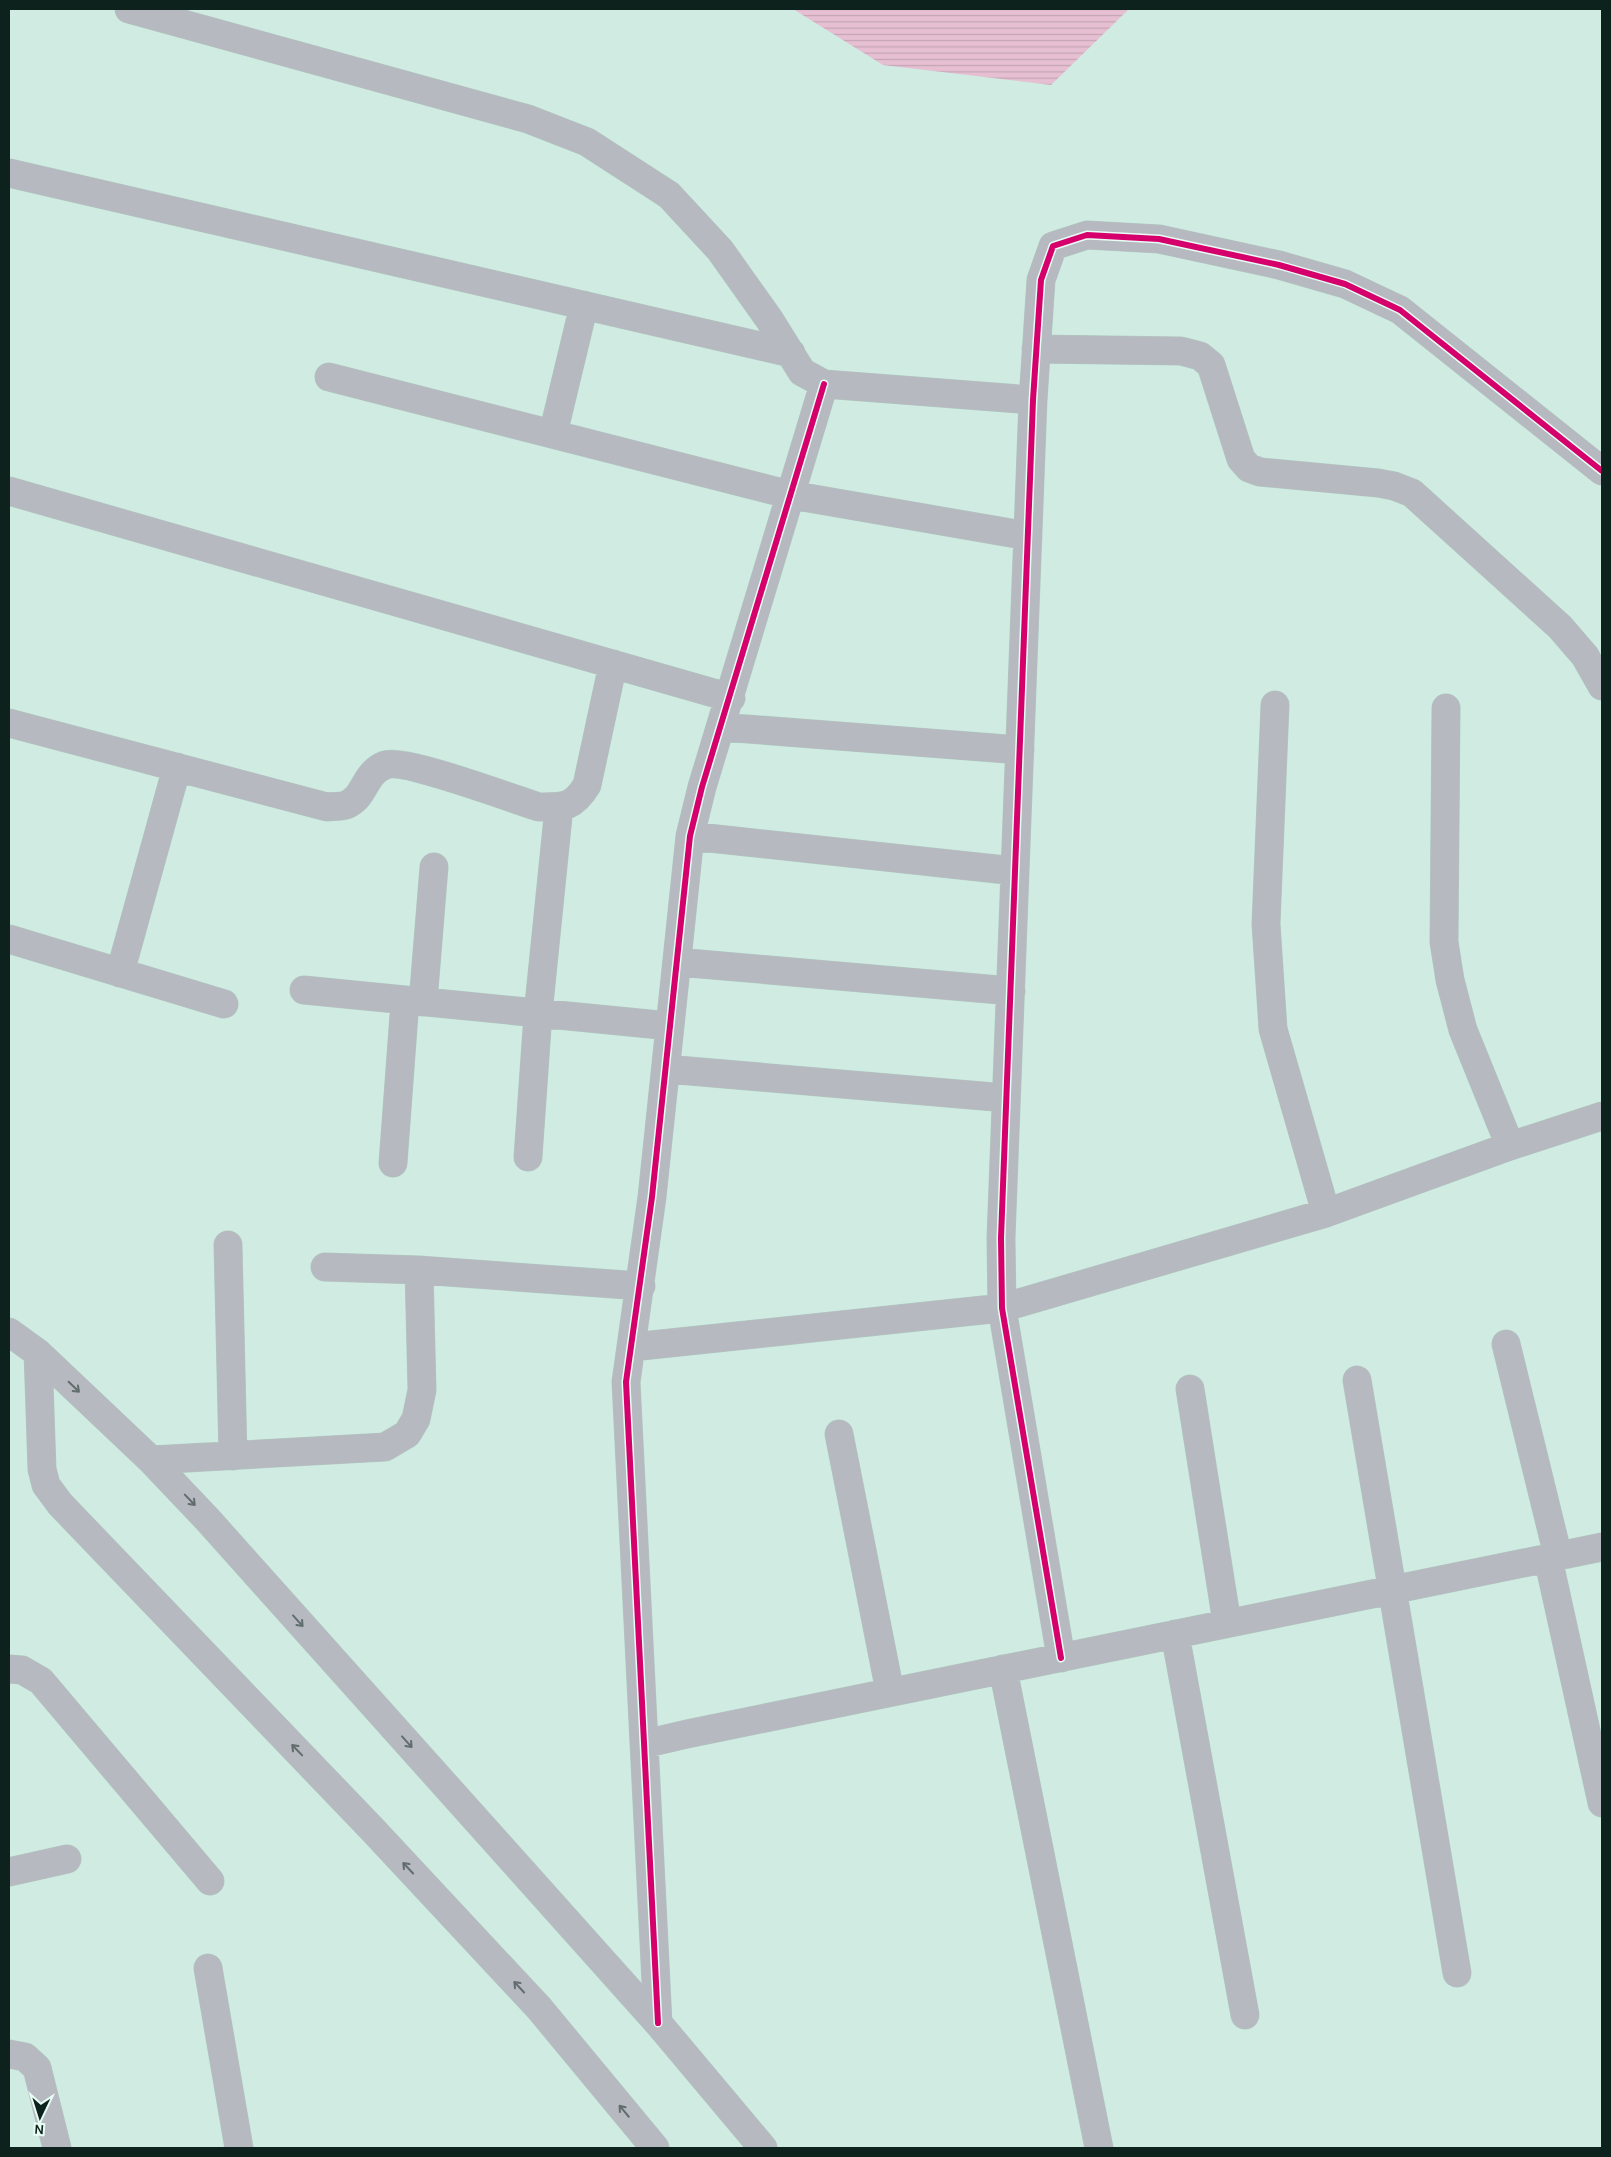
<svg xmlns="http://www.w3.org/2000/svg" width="1611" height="2157" font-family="Karla,sans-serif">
  <defs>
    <pattern id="water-rules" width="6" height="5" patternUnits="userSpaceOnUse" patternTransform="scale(1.25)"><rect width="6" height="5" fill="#e6c0d2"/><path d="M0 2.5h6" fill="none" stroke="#c4a5b4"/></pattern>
  </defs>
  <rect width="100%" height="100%" fill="#cfebe2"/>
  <path fill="url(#water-rules)" d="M793,9h336l-78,76 -168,-20z"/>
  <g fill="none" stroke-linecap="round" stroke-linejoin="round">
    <defs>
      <path id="minor" d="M129,9l399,110 59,23 82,53 51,55 49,69 33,53 22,12 209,16
        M9,173l782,180
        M1036,349l145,2 19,5 11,9 30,94 8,9 11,4 118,11 16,3 18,7 148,134 25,29 17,30
        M329,377l462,118 237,41
        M553,434l31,-129
        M9,491l722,207
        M1275,705l-9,219 7,105 53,184
        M1446,708l-2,234 6,38 13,50 47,116
        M9,723l318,84c5,-1 13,0 19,-2 20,-8 17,-31 39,-40 19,-7 128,34 154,42 25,0 34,1 48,-22l26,-121
        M721,727l299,23
        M690,836l325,35
        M9,939l215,65
        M677,962l334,29
        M120,973l57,-206
        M304,990l366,36
        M423,1002l11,-135
        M666,1069l340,29
        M528,1157l10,-143 21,-207
        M393,1163l12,-162
        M228,1245l5,211
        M325,1267l94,3 222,16
        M9,1332l29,21 113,107 57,60 450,503 105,125
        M1506,1344l52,212
        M632,1347l370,-39 324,-95 184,-67 92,-30
        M38,1353l4,116 4,16 14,19 312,325 167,179 116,140
        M1357,1380l100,593
        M1190,1389l37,234
        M839,1434l51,258
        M151,1460l234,-13 22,-13 9,-15 6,-29 -3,-120
        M1548,1558l54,245
        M1175,1634l70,381
        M1061,1658l-59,-350 -1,-70 32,-838 8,-120 12,-34 34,-11 72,4 120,26 66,19 55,26 202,161
        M9,1669l13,1 19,11 169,200
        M1003,1669l96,479
        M644,1744l43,-10 915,-187
        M9,1872l58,-13
        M208,1968l31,180
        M658,2023l-32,-641 26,-185 38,-361 12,-49 122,-403
        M9,2054l16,3 12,11 20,80"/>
    </defs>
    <use href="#minor" stroke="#b2c8c1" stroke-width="29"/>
    <use href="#minor" stroke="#b6b9bf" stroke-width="28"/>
    <defs>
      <path id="cycleway" d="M1061,1658l-59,-350 -1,-70 32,-838 8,-120 12,-34 34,-11 72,4 120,26 66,19 55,26 202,161
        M658,2023l-32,-641 26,-185 38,-361 12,-49 122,-403"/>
    </defs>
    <use href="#cycleway" stroke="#e8fdf5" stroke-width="9"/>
    <use href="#cycleway" stroke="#d6006c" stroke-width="6"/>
  </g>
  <defs><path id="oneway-shaft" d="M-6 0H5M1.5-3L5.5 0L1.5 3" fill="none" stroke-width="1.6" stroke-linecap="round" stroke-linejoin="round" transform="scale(1.25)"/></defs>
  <g stroke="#626e6e">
    <use href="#oneway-shaft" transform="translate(74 1387) rotate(44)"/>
    <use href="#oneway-shaft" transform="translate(190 1500) rotate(46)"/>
    <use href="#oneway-shaft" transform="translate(298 1621) rotate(48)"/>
    <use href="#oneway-shaft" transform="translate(407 1742) rotate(48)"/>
    <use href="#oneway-shaft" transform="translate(297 1750) rotate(-134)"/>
    <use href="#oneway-shaft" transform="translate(408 1868) rotate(-133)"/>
    <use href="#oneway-shaft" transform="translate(519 1987) rotate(-133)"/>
    <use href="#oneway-shaft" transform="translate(624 2111) rotate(-130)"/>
  </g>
  <rect width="1611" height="2157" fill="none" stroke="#0d221c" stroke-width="20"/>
  <g transform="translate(40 2117) rotate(184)" stroke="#e8fdf5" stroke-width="4" paint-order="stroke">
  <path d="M0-4L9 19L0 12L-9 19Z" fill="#0d221c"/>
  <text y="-8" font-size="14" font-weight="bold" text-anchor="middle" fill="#0d221c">N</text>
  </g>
</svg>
